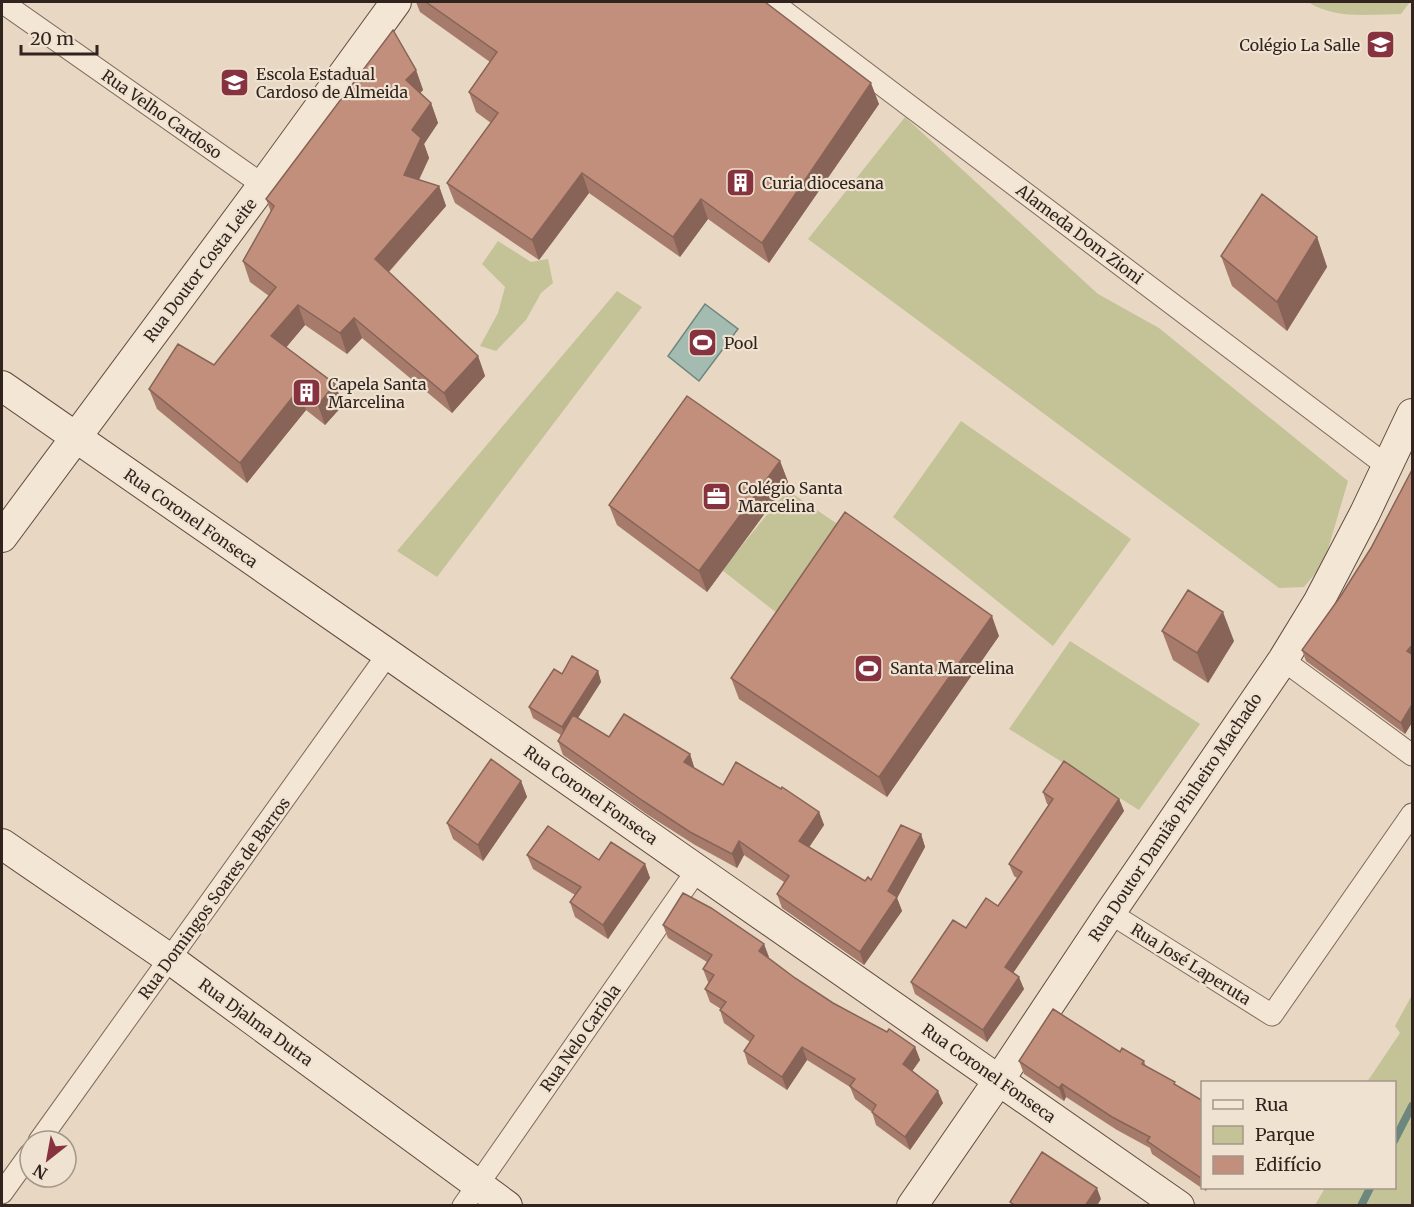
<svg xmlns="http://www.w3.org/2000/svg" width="1414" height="1207" font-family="Merriweather,serif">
  <rect width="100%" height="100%" fill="#e8d7c2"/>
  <path fill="#c4c398" d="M1308,2h102l-9,12c-31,0 -65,6 -93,-12z
    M905,117l193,177 61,34 189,153 -24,82 -20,24 -25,1 -471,-349z
    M498,241l33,21 17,-3 5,24 -12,10 -15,27 -30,31 -16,-5 18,-33 7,-26 -23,-23z
    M617,291l25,16 -205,270 -40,-26z
    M961,421l170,118 -78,107 -160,-129z
    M787,490l55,37 -64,87 -56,-44z
    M1070,641l130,83 -61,86 -130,-81z
    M1412,995v210h-97l10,-17h69v-106h-27l33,-49 -5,-7z"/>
  <path fill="#a4bbb1" stroke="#6c877d" stroke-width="1.5" d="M705,304l33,25 -39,52 -31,-25z"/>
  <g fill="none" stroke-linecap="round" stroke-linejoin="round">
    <path stroke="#6c877d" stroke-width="8" d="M1394,1141l18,-35
      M1361,1206l9,-18"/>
    <defs>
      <path id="street" d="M2,2l261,183
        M772,2l615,464
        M1283,660l129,95
        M1110,913l162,102 140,-201
        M39,1141l349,-487
        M2,1193l28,-39
        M463,1206l234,-336"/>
      <path id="secondary" d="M2,386l386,268 791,552
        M2,537l261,-352 133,-183
        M2,844l168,115 337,247
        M912,1206l87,-126 111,-167 173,-253 36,-59 46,-88 47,-99"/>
    </defs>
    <use href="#street" stroke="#7f695b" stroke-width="23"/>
    <use href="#secondary" stroke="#614b3f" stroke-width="32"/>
    <use href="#street" stroke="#f4e6d4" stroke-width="21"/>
    <use href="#secondary" stroke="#f4e6d4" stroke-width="30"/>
  </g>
  <path fill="#a67b6b" d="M416,2h349l114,102 -110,159 -61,-44 -28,38 -91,-64 -50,67 -84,-57 -8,-20 44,-60 -15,-11 -7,-20 21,-30 -70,-50z
    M416,70l7,20 -3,3 11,10 7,20 -14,21 5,14 -10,22 20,6 7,20 -57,66 89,84 7,20 -33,37 -90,-75 -15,16 -42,-29 -19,22 49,37 8,21 -18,20 -19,-15 -59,73 -90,-74 -8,-20 65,-24 55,-69 -19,-14 -7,-21 28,-49 -5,-13z
    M1317,237l10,30 -40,64 -55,-45 -11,-30z
    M780,461l8,21 -81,110 -90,-67 -8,-20z
    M1413,468v253l-8,13 -99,-73 -4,-11 38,-53 31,-49z
    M1162,631l72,10 -26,42 -35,-23z
    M999,636l-112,161 -148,-98 -8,-21z
    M598,671l3,11 -23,36 31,19 81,17 4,13v1l29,17 96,27 5,13 -15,22 56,34 6,-1 50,-46 4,13 -28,51 5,13 -38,54 -82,-57 -5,-14 7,-12 -40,-27 -7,13 -42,-23 -47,-30 -85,-60 -5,-14 3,-6 -28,-17 -4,-11 33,-33z
    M521,781l6,16 -44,64 -30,-22 -6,-16z
    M1043,792l76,7 5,12 -111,162 11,16 -37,53 -72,-48 -4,-12 55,-54 32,-22 19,-28 -3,-2 -5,-12 40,-59 -2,-1z
    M527,855l72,5 46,4 5,14 -42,61 -33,-22 -5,-15 5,-7 -42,-26z
    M663,925l101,19 4,14 27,20 38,25 82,44 5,13 -8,11 31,32 -33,47 -34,-25 -4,-13 -17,-13 -5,-12 -43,-27 -20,30 -39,-26 -4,-13 6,-9 -26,-19 -4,-13 1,-1 -11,-7 -5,-13 4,-6 -1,-1 -5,-13 4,-7 -39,-24z
    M1120,1052l24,9 2,6 57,34v87h5l-2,3 -54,-37 -2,-6 -33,-18 -51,-33 -2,4 -40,-27 -5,-13z"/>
  <path fill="#876457" d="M416,70l7,20 -10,11 -7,-21z
    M871,83l8,21 -110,159 -7,-20z
    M431,103l7,20 -14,21 5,14 -18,38 -7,-21 8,-45z
    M582,173l7,20 -50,67 -7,-20z
    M439,186l7,20 -64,73 -7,-20z
    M701,199l7,20 -28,38 -7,-20z
    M1317,237l10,30 -40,64 -10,-29z
    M298,305l7,20 -26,31 -8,-20z
    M354,318l8,20 -15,16 -7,-21z
    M478,356l7,20 -33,37 -8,-20z
    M335,384l8,21 -18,20 -7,-20z
    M299,389l7,21 -59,73 -7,-20z
    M780,461l8,21 -81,110 -8,-21z
    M1223,612l11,29 -26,42 -11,-30z
    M992,616l7,20 -112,161 -8,-20z
    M1413,644v15l-6,-8z
    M598,671l3,11 -36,56 -3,-11z
    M1413,703v18l-8,13 -4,-11z
    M690,754l4,13 -5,8 -5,-13z
    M521,781l6,16 -44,64 -5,-16z
    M1119,799l5,12 -115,168 -4,-12z
    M819,812l5,13 -20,30 -5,-14z
    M921,834l4,13 -28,51 5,13 -38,54 -4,-13 28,-61z
    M739,841l5,14 -7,13 -5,-14z
    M645,864l5,14 -42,61 -5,-14z
    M764,944l5,13 -5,7 -5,-13z
    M1019,977l5,12 -37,53 -4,-12z
    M802,1047l5,13 -20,30 -5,-13z
    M915,1047l5,13 -12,17 -5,-13z
    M1062,1084l4,13 -2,4 -5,-13z
    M938,1091l5,12 -33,47 -5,-13z
    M1097,1188l4,11 -4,7h-12z"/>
  <path fill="#c18f7c" stroke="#876457" stroke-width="1.5" d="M426,2h339l106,81 -109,160 -61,-44 -28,38 -91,-64 -50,67 -85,-57 51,-70 -29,-21 28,-40z
    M393,30l23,40 -10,10 25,23 -19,27 9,8 -17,37 35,11 -64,73 103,97 -34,37 -90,-75 -14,15 -42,-28 -27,31 64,48 -17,21 -19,-16 -59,74 -91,-74 29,-45 36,21 62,-78 -33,-26 31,-55 -8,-7z
    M1262,194l55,43 -40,65 -56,-46z
    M687,396l93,65 -81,110 -90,-66z
    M1413,468v176l-6,7 6,4v48l-12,20 -99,-73 38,-53 31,-49z
    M845,512l147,104 -113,161 -148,-99z
    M1188,590l35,22 -26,41 -35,-22z
    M572,656l26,15 -36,56 -33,-20 25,-38 8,5z
    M624,714l66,40 -6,8 39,23 13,-23 45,27 1,-2 37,25 -20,29 66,40 3,-4 3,3 30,-55 20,9 -33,57 9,6 -37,55 -83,-58 12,-18 -50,-35 -7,13 -42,-22 -47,-31 -85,-60 15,-26 36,22z
    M491,759l30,22 -43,64 -31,-22z
    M1064,761l55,38 -114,168 14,10 -36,53 -72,-48 42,-62 13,8 20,-30 12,8 24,-34 -13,-8 44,-65 -10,-7z
    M548,826l51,34 12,-18 34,22 -42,61 -33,-23 11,-15 -54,-32z
    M683,893l28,15 53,36 -5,7 36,27 38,25 54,29 2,-3 26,18 -12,17 35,27 -33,46 -33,-25 4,-7 -26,-19 5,-7 -53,-32 -20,30 -38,-26 10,-15 -34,-26 6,-8 -21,-13 9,-14 -11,-6 9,-14 -49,-30z
    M1053,1009l67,43 2,-4 22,13 -2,3 33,18 -1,2 29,17v75l-2,2 -54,-37 3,-4 -38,-20 -50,-33 -3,4 -40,-27z
    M1042,1152l55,36 -12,18h-69l-6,-4z"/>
  <defs>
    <symbol id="school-square" viewBox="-11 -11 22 22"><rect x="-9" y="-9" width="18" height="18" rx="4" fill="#87333f" stroke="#f0e2d0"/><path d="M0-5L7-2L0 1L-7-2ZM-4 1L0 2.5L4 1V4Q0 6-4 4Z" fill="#fff"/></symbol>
    <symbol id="building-square" viewBox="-11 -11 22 22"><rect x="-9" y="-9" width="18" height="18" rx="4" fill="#87333f" stroke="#f0e2d0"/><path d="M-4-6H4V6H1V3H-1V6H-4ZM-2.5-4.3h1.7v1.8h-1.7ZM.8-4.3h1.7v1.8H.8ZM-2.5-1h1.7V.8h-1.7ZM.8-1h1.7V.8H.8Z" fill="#fff"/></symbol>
    <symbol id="stadium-square" viewBox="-11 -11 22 22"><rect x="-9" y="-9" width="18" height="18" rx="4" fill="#87333f" stroke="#f0e2d0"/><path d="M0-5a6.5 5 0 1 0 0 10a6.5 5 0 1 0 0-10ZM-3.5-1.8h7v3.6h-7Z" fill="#fff"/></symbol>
    <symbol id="office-square" viewBox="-11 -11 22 22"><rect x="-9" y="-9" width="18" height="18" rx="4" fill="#87333f" stroke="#f0e2d0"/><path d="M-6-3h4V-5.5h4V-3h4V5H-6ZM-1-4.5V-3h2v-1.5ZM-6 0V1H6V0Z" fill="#fff"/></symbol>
  </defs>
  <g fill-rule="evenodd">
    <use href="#school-square" x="1364" y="28" width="33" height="33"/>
    <use href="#school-square" x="218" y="66" width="33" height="33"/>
    <use href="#building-square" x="724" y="166" width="33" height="33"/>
    <use href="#stadium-square" x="686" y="326" width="33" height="33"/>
    <use href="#building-square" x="290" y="376" width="33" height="33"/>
    <use href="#office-square" x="700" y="480" width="33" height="33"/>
    <use href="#stadium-square" x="852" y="652" width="33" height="33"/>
  </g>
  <g text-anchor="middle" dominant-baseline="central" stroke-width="4.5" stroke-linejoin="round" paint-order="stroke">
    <g font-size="16" fill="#31241e" stroke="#f0e2d0" text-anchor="start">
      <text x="1360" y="45" text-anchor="end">Colégio La Salle</text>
      <text x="256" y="74">Escola Estadual<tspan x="256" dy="18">Cardoso de Almeida</tspan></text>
      <text x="762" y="183">Curia diocesana</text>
      <text x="724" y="343">Pool</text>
      <text x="328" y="384">Capela Santa<tspan x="328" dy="18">Marcelina</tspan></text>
      <text x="738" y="488">Colégio Santa<tspan x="738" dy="18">Marcelina</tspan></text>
      <text x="890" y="668">Santa Marcelina</text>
    </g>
    <g font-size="16" fill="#31241e" stroke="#f0e2d0">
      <text transform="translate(162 114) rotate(35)">Rua Velho Cardoso</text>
      <text transform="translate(1080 234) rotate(37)">Alameda Dom Zioni</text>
      <text transform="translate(200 270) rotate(-53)">Rua Doutor Costa Leite</text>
      <text transform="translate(191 518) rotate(35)">Rua Coronel Fonseca</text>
      <text transform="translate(591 795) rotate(35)">Rua Coronel Fonseca</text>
      <text transform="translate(1175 817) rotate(-56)">Rua Doutor Damião Pinheiro Machado</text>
      <text transform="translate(214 898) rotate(-54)">Rua Domingos Soares de Barros</text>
      <text transform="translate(1191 964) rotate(32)">Rua José Laperuta</text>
      <text transform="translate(256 1022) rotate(36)">Rua Djalma Dutra</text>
      <text transform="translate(580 1038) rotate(-55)">Rua Nelo Cariola</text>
      <text transform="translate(989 1073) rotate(35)">Rua Coronel Fonseca</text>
    </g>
  </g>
  <rect width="1414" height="1207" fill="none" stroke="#31241e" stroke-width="6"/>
  <rect x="1201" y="1081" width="195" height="108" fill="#f0e2d0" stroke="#a49689" stroke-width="1.5"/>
  <rect x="1213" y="1100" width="30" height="9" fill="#f4e6d4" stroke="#a49689" stroke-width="1.5"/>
  <text x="1255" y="1111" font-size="18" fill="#31241e">Rua</text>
  <rect x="1213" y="1126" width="30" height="18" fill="#c4c398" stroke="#a49689" stroke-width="1.5"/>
  <text x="1255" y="1141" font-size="18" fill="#31241e">Parque</text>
  <rect x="1213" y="1156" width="30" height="18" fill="#c18f7c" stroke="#a49689" stroke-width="1.5"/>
  <text x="1255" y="1171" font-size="18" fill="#31241e">Edifício</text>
  <g transform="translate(48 1159) rotate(211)"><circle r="28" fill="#f0e2d0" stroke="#a49689" stroke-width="1.5"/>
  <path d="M0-4.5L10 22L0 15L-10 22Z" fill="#87333f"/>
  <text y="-9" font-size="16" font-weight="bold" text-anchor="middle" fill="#31241e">N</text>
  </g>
  <path d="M21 45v9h76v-9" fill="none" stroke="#31241e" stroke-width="3"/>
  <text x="30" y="45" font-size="18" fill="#31241e" stroke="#f0e2d0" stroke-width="4.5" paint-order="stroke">20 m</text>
</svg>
